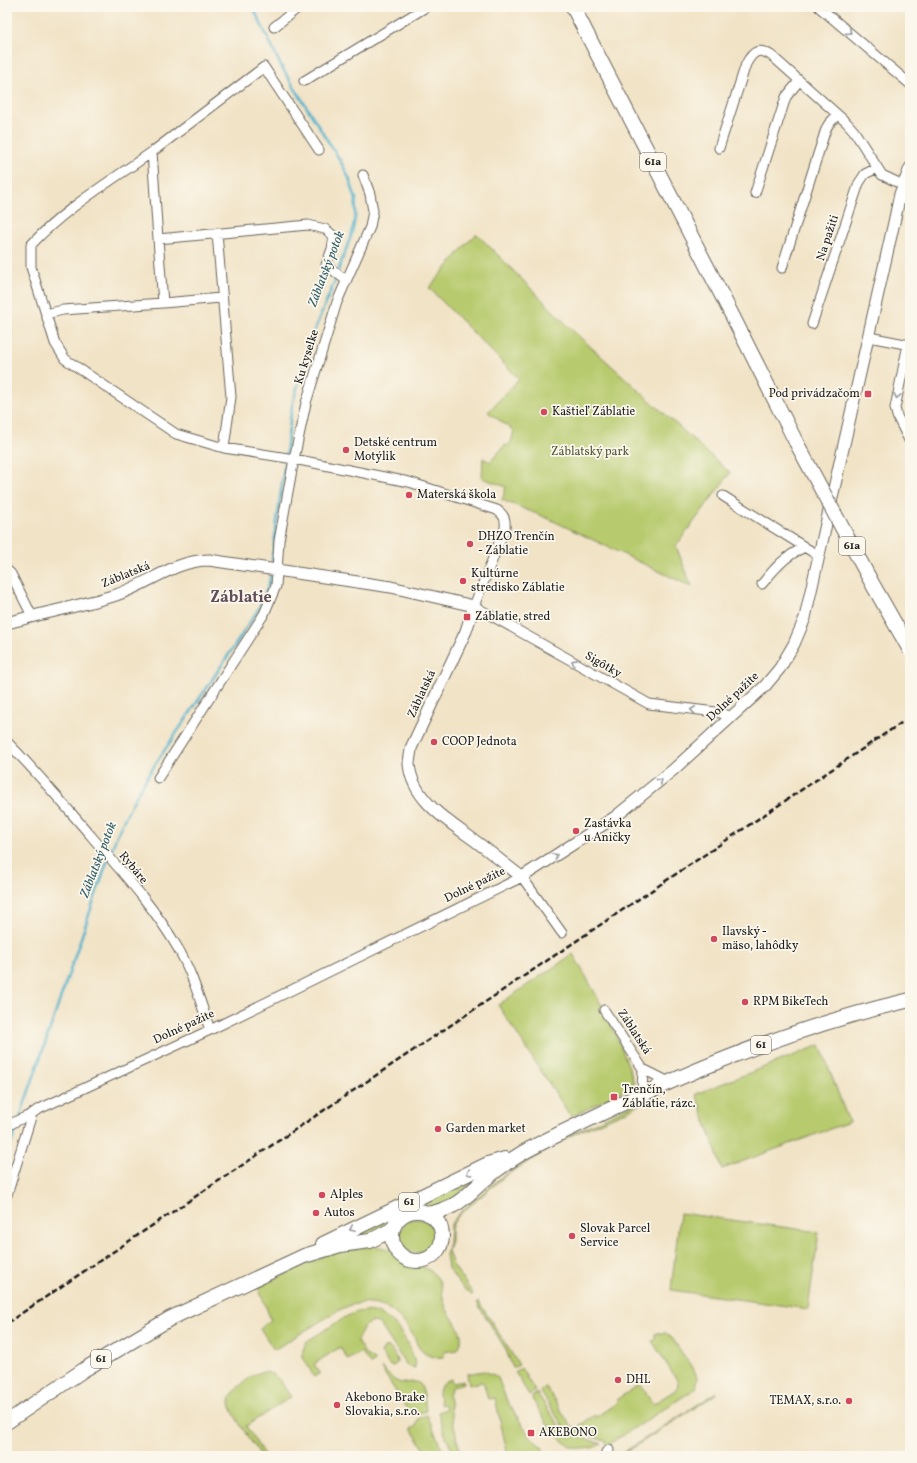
<svg xmlns="http://www.w3.org/2000/svg" width="917" height="1463" font-family="Vollkorn,serif">
  <rect width="100%" height="100%" fill="#fbf7ec"/>
  <filter id="ink" filterUnits="userSpaceOnUse"><feTurbulence type="fractalNoise" baseFrequency=".025" numOctaves="2"/><feDisplacementMap in="SourceGraphic" scale="8" xChannelSelector="R" yChannelSelector="G"/><feConvolveMatrix kernelMatrix="1 2 1 2 8 2 1 2 1" color-interpolation-filters="sRGB"/></filter>
  <filter id="wash" filterUnits="userSpaceOnUse"><feTurbulence type="fractalNoise" baseFrequency=".012" numOctaves="4" result="noise"/><feDisplacementMap in="SourceGraphic" scale="16" xChannelSelector="R" yChannelSelector="G"/><feGaussianBlur stdDeviation="0.9" result="paint"/><feColorMatrix in="noise" values="0 0 0 0 0 0 0 0 0 0 0 0 0 0 0 0 0 1.4 0 .05"/><feComposite in="paint" operator="in"/></filter>
  <g filter="url(#wash)">
    <rect width="100%" height="100%" fill="#f1e3c6"/>
    <path fill="#b7ca6d" stroke="#6a7344" d="M477,234l94,95 159,144 -54,73 16,41 -145,-69 -45,-18 4,-13 -24,-9 1,-20 7,4 15,-17 2,1 4,-4 3,-11 -26,-19 31,-33 -90,-91 40,-47z
      M573,954c24,41 47,83 61,129l-6,5 -57,29 -73,-112z
      M820,1045l29,77 -127,47 -26,-75z
      M664,1091l-41,22 -43,18 -32,17 -5,5 -37,22 -47,40 -5,7 -3,7v12l-3,10 5,14 20,29 -2,1 -12,-11 -11,-16 -2,-13 3,-13 1,-15 2,-5 6,-7 8,-8 33,-28 23,-15 20,-12 3,-2 -1,-3 107,-51z
      M486,1170l-33,29 -25,11 -9,-2 -10,1 -10,5 -7,10 -18,11 -31,2z
      M680,1213l139,19 -11,77 -137,-19z
      M400 1236a17 17 0 1 1 34 0a17 17 0 1 1-34 0Z
      M371,1246c7,1 15,1 21,5 5,4 8,9 14,12 12,5 16,0 28,11 11,11 6,18 11,31 5,15 26,29 11,46v-1l-12,2v5c-8,1 -16,0 -22,-6 -5,-4 -6,-11 -9,-16 -13,-21 -31,-37 -57,-31 -13,2 -24,11 -35,17 -16,10 -32,19 -47,29l-14,-22 11,-8 -13,-33 70,-33z
      M479,1302l40,63 -6,3 -8,-20 -28,-45z
      M366,1311c5,1 10,1 15,4 17,7 34,36 34,53l-8,-2 -28,-43 -8,-1 -7,4 -7,15 9,14 8,5v2l-4,2 -9,-12 -13,8 -8,-13 -26,17 6,9 -6,4 -11,-20v-7l4,-9 42,-26 8,-3z
      M658,1333h8l6,5 23,34 2,5 -1,7 1,2 -2,3 -87,56 -3,-4 -38,-12 -4,-3 -23,-35 6,-4 25,39 11,3 -2,-4 15,-10 1,2 22,-15 -2,-2 24,-16 13,20 24,-15 1,-5 -1,-4 -25,-39 4,-3 -2,-2z
      M384,1348l5,-1c4,4 8,11 8,16l-2,2 -3,1 -3,-1 -8,-12z
      M381,1368c6,4 10,11 17,14 8,3 15,-3 22,2l4,10 2,17 -13,4 -3,-1z
      M521,1368l14,23 -6,4 -14,-23z
      M484,1371l10,4 4,3 9,23 23,36 12,10 3,9h-37l-13,-58 -7,1 -4,-15 -2,-2 -13,3 -2,-11z
      M263,1372c15,0 20,14 28,25l-45,29 19,30h-4c-7,-11 -31,-43 -31,-54 1,-8 6,-13 12,-18 6,-5 12,-11 21,-12z
      M451,1379l1,4 12,-2v2l-11,3 -4,9 2,13h-1l11,48h-6l-11,-24 -6,-20 8,-3 -2,-5 -3,1c-3,-12 -4,-21 10,-26z
      M717,1392l1,1 -98,63h-2z
      M537,1393l25,37 40,14c-37,19 -55,-21 -71,-47z
      M427,1415l18,41h-16l-18,-27 5,-3 3,-8z"/>
    <g fill="none" stroke-linecap="round" stroke-linejoin="round">
      <path stroke="#4db1cc" stroke-width="2.5" d="M253,7l28,59 60,96 8,16 7,21 -1,19 -3,15 -14,38
        M272,560l20,-154 19,-68 26,-62
        M110,854c16,-48 45,-91 74,-132 25,-38 51,-76 75,-114l7,-16 5,-17
        M20,1117l88,-258
        M7,1155l11,-31"/>
    </g>
  </g>
  <g filter="url(#ink)">
    <g fill="none" stroke-linecap="round" stroke-linejoin="round">
      <defs>
        <path id="minor" d="M819,7l91,77
          M274,27l25,-20
          M304,81l122,-74
          M719,148l27,-84c7,-13 13,-17 26,-8l75,67 7,8 28,44 21,10
          M319,150l-55,-83 -112,85 6,87 150,-14 17,4 9,7 -2,13 -6,16 17,13 4,1
          M152,152c-41,29 -87,56 -121,93v22l24,76 10,16 111,75 48,14 70,11 115,23 88,28c7,5 9,9 8,18l-31,78 175,98 67,8 15,4
          M755,193l31,-96 13,-16
          M217,233l14,164 -7,51
          M158,239l5,64 58,-5
          M782,268l43,-136 3,-7 9,-10
          M46,314l17,-4 100,-7
          M812,324l47,-141 6,-9 12,-6
          M869,337l41,8
          M908,344l-13,64 2,8 13,26
          M723,496l96,60
          M7,570l4,4 21,42
          M762,584c13,-16 23,-28 43,-37
          M7,742c30,30 57,63 85,95 29,34 61,69 84,108 16,26 24,56 34,85
          M158,778l106,-164 12,-28 3,-45 15,-82 12,-56 31,-101 33,-75 3,-16 -3,-17 -7,-19
          M604,1010l39,59 26,13
          M642,1094l1,-25
          M7,1127c9,-8 21,-9 30,-17l173,-80 312,-153 40,56
          M7,1195l25,-81
          M606,1452l3,-2"/>
        <path id="tertiary" d="M7,623c36,-10 73,-17 109,-28 31,-10 59,-35 93,-35l182,27 83,19 -8,25 -55,117c0,5 -2,11 -2,16 3,37 42,59 69,79 15,11 29,23 44,34l93,-60 58,-47 92,-84 15,-18 14,-24 11,-26 3,-14 87,-386 5,-24 10,-26"/>
        <path id="primary" d="M573,7l160,310 63,125
          M392 1236a25 25 0 1 1 50 0a25 25 0 1 1-50 0Z
          M428,1214c9,-2 18,-5 26,-9 11,-6 21,-17 30,-25 17,-14 33,-25 53,-35 119,-60 242,-115 373,-145
          M323,1244l165,-80 17,-5
          M7,1422l78,-53 86,-51 133,-62 36,-11 30,-4 23,-12"/>
      </defs>
      <use href="#minor" stroke="#676258" stroke-width="11"/>
      <use href="#tertiary" stroke="#676258" stroke-width="13"/>
      <use href="#primary" stroke="#676258" stroke-width="16"/>
      <use href="#minor" stroke="#fff" stroke-width="9"/>
      <use href="#tertiary" stroke="#fff" stroke-width="11"/>
      <use href="#primary" stroke="#fff" stroke-width="14"/>
      <path stroke="#1c1c1c" stroke-width="2.5" stroke-dasharray="6 3" stroke-linecap="butt" d="M7,1323l903,-606"/>
      <defs>
        <path id="primary-bridge" d="M796,442l77,143 37,65"/>
      </defs>
      <use href="#primary-bridge" stroke="#676258" stroke-width="16" stroke-linecap="butt"/>
      <use href="#primary-bridge" stroke="#fff" stroke-width="14"/>
    </g>
    <defs><path id="oneway-chevron" d="M-2-3.5L2.5 0L-2 3.5" fill="none" stroke-width="1.6" stroke-linecap="round" stroke-linejoin="round"/></defs>
    <g stroke="#999">
      <use href="#oneway-chevron" transform="translate(849 32) rotate(40)"/>
      <use href="#oneway-chevron" transform="translate(897 396) rotate(102)"/>
      <use href="#oneway-chevron" transform="translate(574 662) rotate(-151)"/>
      <use href="#oneway-chevron" transform="translate(693 710) rotate(-174)"/>
      <use href="#oneway-chevron" transform="translate(660 781) rotate(-39)"/>
      <use href="#oneway-chevron" transform="translate(555 856) rotate(-33)"/>
      <use href="#oneway-chevron" transform="translate(469 1173) rotate(155)"/>
      <use href="#oneway-chevron" transform="translate(352 1229) rotate(155)"/>
    </g>
  </g>
  <g fill="#d1495b" stroke="#fbf7ec" stroke-width="1.5">
    <rect x="864" y="390" width="8" height="8" rx="2"/>
    <circle cx="544" cy="412" r="4"/>
    <circle cx="346" cy="450" r="4"/>
    <circle cx="409" cy="495" r="4"/>
    <circle cx="470" cy="544" r="4"/>
    <circle cx="463" cy="581" r="4"/>
    <rect x="463" y="613" width="8" height="8" rx="2"/>
    <circle cx="434" cy="742" r="4"/>
    <circle cx="576" cy="831" r="4"/>
    <circle cx="714" cy="939" r="4"/>
    <circle cx="745" cy="1002" r="4"/>
    <rect x="610" y="1093" width="8" height="8" rx="2"/>
    <circle cx="438" cy="1129" r="4"/>
    <circle cx="322" cy="1195" r="4"/>
    <circle cx="316" cy="1213" r="4"/>
    <circle cx="572" cy="1236" r="4"/>
    <circle cx="618" cy="1380" r="4"/>
    <circle cx="849" cy="1401" r="4"/>
    <circle cx="337" cy="1405" r="4"/>
    <rect x="527" y="1429" width="8" height="8" rx="2"/>
  </g>
  <g text-anchor="middle" dominant-baseline="central" stroke-width="3.5" stroke-linejoin="round" paint-order="stroke">
    <g fill="#fbf7ec" stroke="#5f5e5a" stroke-width="1">
      <rect x="640" y="153" width="26" height="18" rx="3"/>
      <rect x="839" y="537" width="26" height="18" rx="3"/>
      <rect x="751" y="1036" width="20" height="18" rx="3"/>
      <rect x="399" y="1193" width="20" height="18" rx="3"/>
      <rect x="91" y="1350" width="20" height="18" rx="3"/>
    </g>
    <g font-size="11" font-weight="bold" fill="#1c1c1c">
      <text x="653" y="162">61a</text>
      <text x="852" y="546">61a</text>
      <text x="761" y="1045">61</text>
      <text x="409" y="1202">61</text>
      <text x="101" y="1359">61</text>
    </g>
    <g font-size="12" fill="#1c1c1c" stroke="#fbf7ec">
      <text transform="translate(828 238) rotate(-72)">Na pažiti</text>
      <text transform="translate(307 357) rotate(-73)">Ku kyselke</text>
      <text transform="translate(126 575) rotate(-22)">Záblatská</text>
      <text transform="translate(603 665) rotate(30)">Sigôtky</text>
      <text transform="translate(422 694) rotate(-65)">Záblatská</text>
      <text transform="translate(733 697) rotate(-43)">Dolné pažite</text>
      <text transform="translate(133 868) rotate(50)">Rybáre</text>
      <text transform="translate(475 885) rotate(-26)">Dolné pažite</text>
      <text transform="translate(184 1027) rotate(-25)">Dolné pažite</text>
      <text transform="translate(634 1032) rotate(57)">Záblatská</text>
    </g>
    <g font-size="12" fill="#1c1c1c" stroke="#fbf7ec" text-anchor="start">
      <text x="860" y="394" text-anchor="end">Pod privádzačom</text>
      <text x="552" y="412">Kaštieľ Záblatie</text>
      <text x="354" y="443">Detské centrum<tspan x="354" dy="14">Motýlik</tspan></text>
      <text x="417" y="495">Materská škola</text>
      <text x="478" y="537">DHZO Trenčín<tspan x="478" dy="14">- Záblatie</tspan></text>
      <text x="471" y="574">Kultúrne<tspan x="471" dy="14">stredisko Záblatie</tspan></text>
      <text x="475" y="617">Záblatie, stred</text>
      <text x="442" y="742">COOP Jednota</text>
      <text x="584" y="824">Zastávka<tspan x="584" dy="14">u Aničky</tspan></text>
      <text x="722" y="932">Ilavský -<tspan x="722" dy="14">mäso, lahôdky</tspan></text>
      <text x="753" y="1002">RPM BikeTech</text>
      <text x="622" y="1090">Trenčín,<tspan x="622" dy="14">Záblatie, rázc.</tspan></text>
      <text x="446" y="1129">Garden market</text>
      <text x="330" y="1195">Alples</text>
      <text x="324" y="1213">Autos</text>
      <text x="580" y="1229">Slovak Parcel<tspan x="580" dy="14">Service</tspan></text>
      <text x="626" y="1380">DHL</text>
      <text x="345" y="1398">Akebono Brake<tspan x="345" dy="14">Slovakia, s.r.o.</tspan></text>
      <text x="841" y="1401" text-anchor="end">TEMAX, s.r.o.</text>
      <text x="539" y="1433">AKEBONO</text>
    </g>
    <g font-size="12" fill="#525938" stroke="#fbf7ec">
      <text x="590" y="452">Záblatský park</text>
    </g>
    <g font-size="13" font-style="italic" fill="#325f6b" stroke="#fbf7ec">
      <text transform="translate(327 269) rotate(-69)">Záblatský potok</text>
      <text transform="translate(99 860) rotate(-69)">Záblatský potok</text>
    </g>
    <g font-size="16" font-weight="bold" fill="#604e5a" stroke="#fbf7ec">
      <text x="241" y="598">Záblatie</text>
    </g>
  </g>
  <rect width="917" height="1463" fill="none" stroke="#fbf7ec" stroke-width="24"/>
</svg>
